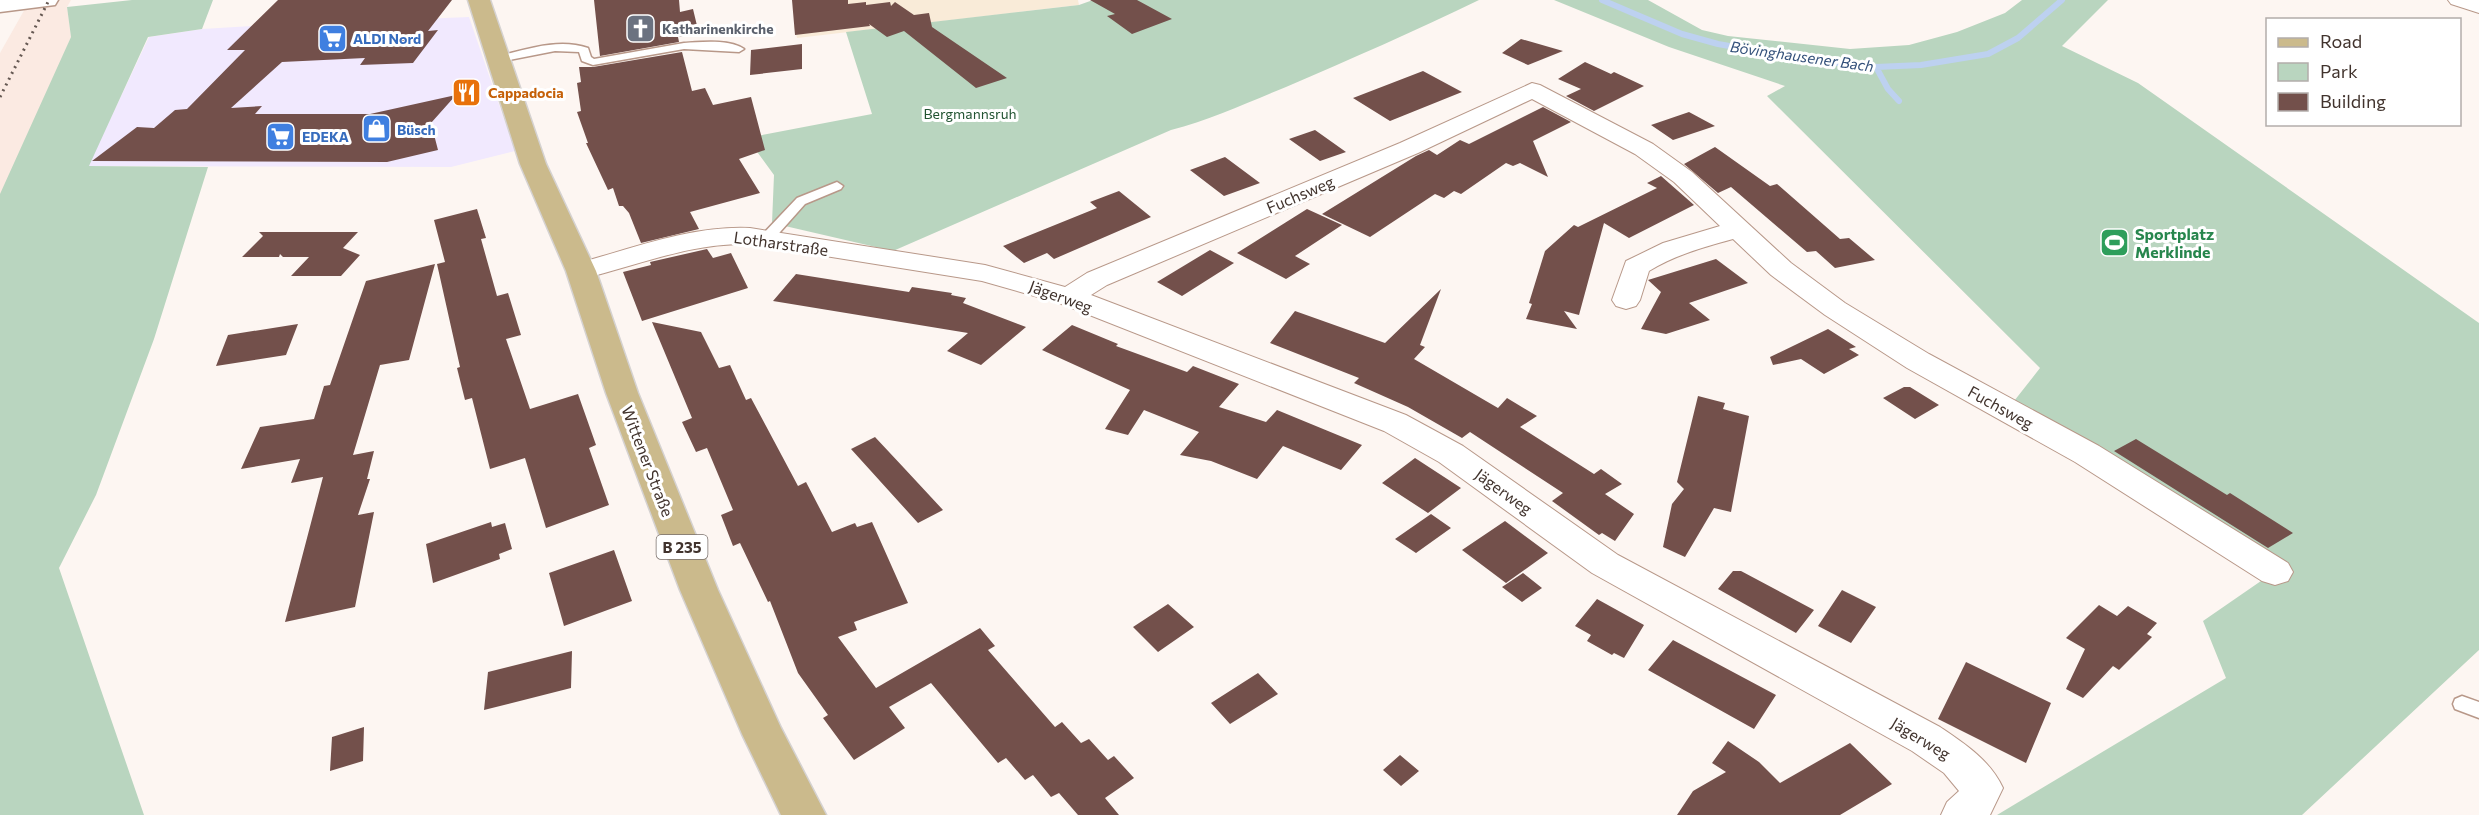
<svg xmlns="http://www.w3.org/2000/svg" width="2479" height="815" font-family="Commissioner,sans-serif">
  <rect width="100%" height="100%" fill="#fdf6f2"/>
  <path fill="#f1e9fe" d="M469,17l46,134 -64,16 -363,-1 61,-129 53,-8 50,-3z"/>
  <path fill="#fbeae2" d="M30,0h41l-4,7 4,30 -43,102 -28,57v-143z"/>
  <path fill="#f9ebd8" d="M813,0h265l1,5 -282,33 -3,-12z"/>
  <path fill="#b9d5bf" d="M132,0h81l-11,29 -54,8 -59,129 119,1 -54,172 -58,156 -37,73 85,247h-144v-621l71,-157 -4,-30z
    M1093,0h386c-64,31 -128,59 -193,87 -37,15 -76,33 -115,43l-278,121 -121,-28 2,-48 -27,-37 125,-24 -26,-82 233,-27z
    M1554,0h94l54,30 26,6 122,13 59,-4 48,-13 48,-19 17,-13h86l-46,46 76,37 341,240v327l-177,165h-305l229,-137 -23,-57 71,-49 -267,-162 33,-42 -273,-272 18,-10 -116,-39z"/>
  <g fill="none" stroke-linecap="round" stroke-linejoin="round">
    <path stroke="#bdd1f0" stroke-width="6" d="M1602,0l80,34 36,10 91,16 67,7 45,-2 67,-11 30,-16 44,-38
      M1876,67l12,22 11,12"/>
  </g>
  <path fill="#73504b" d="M278,0h174l-24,31 10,-1 -25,33 -53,2 5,-7 -83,4 -51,46 31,-2 -7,8h115l86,-19 -25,28 7,27 -51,12 -295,-1 45,-34 17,1 21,-18 12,-1 58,-59h-18z
    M594,0h85l1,12 13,-3 6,25 -21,3 1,5 -79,14z
    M792,0h56v4l18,-2v3l24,-3 1,4 4,-4 19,13 15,-2 3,14 75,51 -31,10 -72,-57 -17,6 -18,-13 1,2 -75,9z
    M1090,0h47l35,19 -40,15 -25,-18 8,-2z
    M1521,39l42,12 -35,14 -26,-12z
    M802,44v25l-52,6 1,-25z
    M682,52l10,39 13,-3 8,17 38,-8 14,53 -26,9 21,34 -70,19 9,17 -58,14 -12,-30 -6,-7h-4l-6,-18 -5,2 -22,-47h2l-11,-31 4,-1 -4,-28 4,-1 -2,-15h14z
    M1585,62l26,12 3,-2 30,14 -50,25 -28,-15 15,-7 -23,-10z
    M1423,71l39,21 -72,29 -37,-23z
    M1543,107l28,15 -38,19 15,36 -28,-14 -7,3 -7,-3 -45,31 -7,-3 -10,7 -9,-4 -65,43 -48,-23 94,-58 13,-6 8,5 23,-15 9,4z
    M1689,112l26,14 -42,14 -22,-15z
    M1315,130l31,22 -26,9 -31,-22z
    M1715,147l55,39 7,-2 63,55 9,-1 26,22 -40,8 -19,-17 -9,1 -76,-65 -13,6 -34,-29z
    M1225,157l35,26 -36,13 -34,-26z
    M1661,176l33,29 -65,33 -25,-15 -25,92 -15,-4 13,18 -51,-10 6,-15 -3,-1 16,-52 29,-26 4,2 79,-39 -10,-5z
    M1119,191l32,26 -97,42 -7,-6 -23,10 -21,-17 94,-38 -7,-6z
    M477,209l9,29 -5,1 16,57 11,-3 13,42 -15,4 24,70 48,-15 18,51 -7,3 20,57 -63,23 -21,-70 -35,11 -18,-71 -7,2 -8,-32 3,-1 -23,-103 8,-2 -11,-42z
    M1307,209l35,16 -47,31 15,8 -24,15 -49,-26z
    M259,232h99l-15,16 17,7 -19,21h-50l18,-19h-26l-3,-3 -1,3h-37l21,-21z
    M707,249l6,9 18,-5 17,35 -106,33 -19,-49 28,-7 -1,-3z
    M1210,250l24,13 -52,33 -25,-14z
    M1716,259l32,24 -59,20 21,17 -44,14 -25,-5 20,-37 -13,-12z
    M435,264l-26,96 -29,5 -27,90 21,-4 -7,28h3l-12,36 16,-3 -19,95 -70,15 38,-145 -32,6 9,-24 -59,10 19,-42 54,-8 10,-33 6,-1 36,-104z
    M796,274l113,18 3,-5 40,6 -1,2 15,3 -3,5 63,24 -45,38 -34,-14 21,-18 -195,-32z
    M1441,289l-21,56 5,2 -11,12 84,49 9,-10 30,18 -17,11 74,47 7,-5 21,15 -17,10 29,20 -19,27 -13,-8 -3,2 -47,-34 11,-8 -93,-61 -8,6 -54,-31 -54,-24 5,-5 -89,-35 25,-32 90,32z
    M652,322l49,10 18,36 11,-3 16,35 5,-2 47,88 8,-4 26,50 23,-9 2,4 15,-5 36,81 -54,19 3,8 -19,7 38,51 104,-60 15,18 -7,4 67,77 7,-5 19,21 8,-4 19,21 6,-4 20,22 -29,20 14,17h-41l-19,-22 -8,4 -18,-22 -8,5 -19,-22 -8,5 -67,-80 -42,24 16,21 -51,32 -31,-42 5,-3 -30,-42 -28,-72 -2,1 -28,-59 -7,3 -12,-31 12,-5 -26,-62 -11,4 -14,-30 10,-4z
    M298,324l-12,31 -70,11 12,-31z
    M1072,325l46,19 -2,2 71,26 6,-6 46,18 -20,23 47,15 11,-12 85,35 -21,25 -58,-24 -26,33 -46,-18 -31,-6 19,-23 -55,-22 -16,25 -23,-6 25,-39 -88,-40z
    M1828,329l28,18 -7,2 10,6 -35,19 -23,-15 -28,6 -3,-8z
    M1904,387h6l29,18 -24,14 -32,-21z
    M1698,396l27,7 -2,6 26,7 -18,96 -17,-4 -29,49 -22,-10 9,-43 12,-15 -7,-7z
    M875,437l29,31 39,42 -25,13 -67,-74z
    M2136,439l91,56 3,-2 63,40 -25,15 -154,-97z
    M1415,458l46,30 -33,25 -46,-30z
    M1431,514l20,14 -35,25 -21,-14z
    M1505,521l43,32 -42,30 -44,-33z
    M491,522l1,5 13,-4 7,26 -13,5 1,5 -67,24 -7,-39z
    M614,550l18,51 -68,25 -15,-53z
    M1733,571h8l73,39 -18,23 -78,-44z
    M1523,573l19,15 -20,14 -20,-15z
    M1842,590l34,17 -25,36 -33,-17z
    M1597,599l47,26 -20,33 -10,-5 -2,2 -25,-14 4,-6 -16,-9z
    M1168,604l26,23 -36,25 -25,-25z
    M2099,605l18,11 11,-10 29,17 -10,11 5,3 -33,33 -6,-4 -30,32 -17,-9 19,-40 -19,-11z
    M1673,640l103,55 -22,34 -106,-59z
    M572,651l-1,37 -87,22 4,-38z
    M1966,662l85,41 -25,60 -88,-44z
    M1258,673l20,21 -48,30 -19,-21z
    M364,727l-1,34 -33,10 2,-34z
    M1728,741l31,21 21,21 70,-40 42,41 -52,31h-163l16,-24 33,-19 -14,-9z
    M1400,755l19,16 -18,15 -18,-16z"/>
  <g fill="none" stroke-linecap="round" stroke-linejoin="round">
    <defs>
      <path id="lane" d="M684,43c17,-1 46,-4 60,6l-5,3 -55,-3 -91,16 -11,-4 -3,-9 -24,-1 -56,11 -5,-3 5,-3c29,-7 60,-18 89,-8l3,9 3,2z
        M837,182l6,4 -2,3 -36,15 -33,37h-10l-1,-3 1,-3 35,-37z
        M2462,696l17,6v16l-24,-9 -2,-5 2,-5z"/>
      <path id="street" d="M2448,0h31v13l-28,-9z
        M1532,83l8,2 113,59 39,28 99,91 54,40 84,51 170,92 189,117 5,9 -5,9 -13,4 -13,-4 -187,-119 -168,-94 -82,-53 -54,-40 -38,-36c-29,8 -58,16 -84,32l-9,29 -4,6 -10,3 -10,-3 -4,-6 14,-39 37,-18 57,-17 -46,-44 -39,-28 -103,-55 -114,54 -311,132 -16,10 315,120 57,31 155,109 322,172c25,17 50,33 63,61l-13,27h-49l6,-13 12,-11 -15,-18 -32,-22 -320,-178 -153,-111 -55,-31 -325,-128 -77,-22 -232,-37c-58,-2 -114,22 -169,35l-10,-2 -4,-6 4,-6c58,-15 119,-40 179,-37l235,37 80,22 22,-14 313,-130z"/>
      <path id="secondary" d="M0,0h58l-3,5 -8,1 -47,6z"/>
      <path id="primary" d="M468,0h22l56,164 50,107 42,122 80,197 63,138 45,87h-45l-39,-81 -62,-144 -74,-197 -40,-122 -46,-107z"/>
    </defs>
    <use href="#lane" stroke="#b89889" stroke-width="3"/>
    <use href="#street" stroke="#b89889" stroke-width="2"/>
    <use href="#secondary" stroke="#b89889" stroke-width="3"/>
    <use href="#primary" stroke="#d5d2d1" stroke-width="3"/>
    <use href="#lane" fill="#fff" fill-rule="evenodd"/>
    <use href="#street" fill="#fff" fill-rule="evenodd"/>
    <use href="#secondary" fill="#fff" fill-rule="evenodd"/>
    <use href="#primary" fill="#cbba8c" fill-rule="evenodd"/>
    <path stroke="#655852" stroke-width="3" stroke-dasharray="2 4.5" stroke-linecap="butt" d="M0,97l49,-97"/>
  </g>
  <defs>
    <symbol id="church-square" viewBox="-11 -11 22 22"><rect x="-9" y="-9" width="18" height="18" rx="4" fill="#6b7280" stroke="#fff"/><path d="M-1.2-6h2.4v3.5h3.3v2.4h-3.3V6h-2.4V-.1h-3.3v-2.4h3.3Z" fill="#fff"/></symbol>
    <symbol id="supermarket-square" viewBox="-11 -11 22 22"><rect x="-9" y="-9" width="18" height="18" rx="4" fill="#3f7fe0" stroke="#fff"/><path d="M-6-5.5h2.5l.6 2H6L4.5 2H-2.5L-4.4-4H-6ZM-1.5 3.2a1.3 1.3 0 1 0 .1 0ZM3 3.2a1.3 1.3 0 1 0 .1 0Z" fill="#fff"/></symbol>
    <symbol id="restaurant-square" viewBox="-11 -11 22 22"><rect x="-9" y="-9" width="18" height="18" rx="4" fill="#e8710a" stroke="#fff"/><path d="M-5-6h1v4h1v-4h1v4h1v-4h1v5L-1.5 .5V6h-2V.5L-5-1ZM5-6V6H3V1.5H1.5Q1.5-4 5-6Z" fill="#fff"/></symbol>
    <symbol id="shop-square" viewBox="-11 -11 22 22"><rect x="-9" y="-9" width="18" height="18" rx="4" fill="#3f7fe0" stroke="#fff"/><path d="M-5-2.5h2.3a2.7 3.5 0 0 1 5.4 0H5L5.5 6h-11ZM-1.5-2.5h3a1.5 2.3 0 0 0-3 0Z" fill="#fff"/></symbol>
    <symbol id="stadium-square" viewBox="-11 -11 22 22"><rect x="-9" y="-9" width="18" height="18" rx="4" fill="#2e9e5b" stroke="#fff"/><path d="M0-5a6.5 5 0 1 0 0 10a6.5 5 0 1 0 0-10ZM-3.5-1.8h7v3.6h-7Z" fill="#fff"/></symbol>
  </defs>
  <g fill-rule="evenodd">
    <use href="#church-square" x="624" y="12" width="33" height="33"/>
    <use href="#supermarket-square" x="316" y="22" width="33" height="33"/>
    <use href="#restaurant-square" x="450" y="76" width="33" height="33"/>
    <use href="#shop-square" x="360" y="112" width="33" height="33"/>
    <use href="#supermarket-square" x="264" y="120" width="33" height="33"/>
    <use href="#stadium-square" x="2098" y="226" width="33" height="33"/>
  </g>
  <g text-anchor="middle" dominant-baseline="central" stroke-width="6" stroke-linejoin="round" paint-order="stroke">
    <g font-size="14" font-weight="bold" fill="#5b616d" stroke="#fff" text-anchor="start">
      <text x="662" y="28">Katharinenkirche</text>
    </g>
    <g font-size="14" font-weight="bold" fill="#366cbe" stroke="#fff" text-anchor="start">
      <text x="353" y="38">ALDI Nord</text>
      <text x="397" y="129">Büsch</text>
      <text x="302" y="136">EDEKA</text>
    </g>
    <g font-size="14" font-weight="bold" fill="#c56008" stroke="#fff" text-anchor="start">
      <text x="488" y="92">Cappadocia</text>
    </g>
    <g font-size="14" fill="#225432" stroke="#fff">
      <text x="970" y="113">Bergmannsruh</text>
    </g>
    <g font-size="15" font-style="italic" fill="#34517b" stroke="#fff">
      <text transform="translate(1802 56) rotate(8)">Bövinghausener Bach</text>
    </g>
    <rect fill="#fff" stroke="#7a706c" stroke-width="1.5" x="656.5" y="535" width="51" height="24" rx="4.5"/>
    <g font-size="15" font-weight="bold" fill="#41332d">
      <text x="682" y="547">B 235</text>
    </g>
    <g font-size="16" fill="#41332d" stroke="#fff">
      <text transform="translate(1300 194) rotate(-23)">Fuchsweg</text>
      <text transform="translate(781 243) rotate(8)">Lotharstraße</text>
      <text transform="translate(1061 296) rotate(20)">Jägerweg</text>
      <text transform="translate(2001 407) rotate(29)">Fuchsweg</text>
      <text transform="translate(648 461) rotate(69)">Wittener Straße</text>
      <text transform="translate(1504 491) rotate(36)">Jägerweg</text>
      <text transform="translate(1921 738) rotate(31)">Jägerweg</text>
    </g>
    <g font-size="16" font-weight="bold" fill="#27864d" stroke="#fff" text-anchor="start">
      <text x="2135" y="233">Sportplatz<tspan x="2135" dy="18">Merklinde</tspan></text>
    </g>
  </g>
  <rect x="2266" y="18" width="195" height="108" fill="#ffffff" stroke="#b3adab" stroke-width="1.5"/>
  <rect x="2278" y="38" width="30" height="9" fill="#cbba8c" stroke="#b3adab" stroke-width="1.5"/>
  <text x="2320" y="48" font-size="18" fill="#41332d">Road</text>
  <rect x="2278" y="63" width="30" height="18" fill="#b9d5bf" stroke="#b3adab" stroke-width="1.5"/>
  <text x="2320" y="78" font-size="18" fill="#41332d">Park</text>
  <rect x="2278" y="93" width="30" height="18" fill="#73504b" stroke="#b3adab" stroke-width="1.5"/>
  <text x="2320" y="108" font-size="18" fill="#41332d">Building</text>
</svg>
